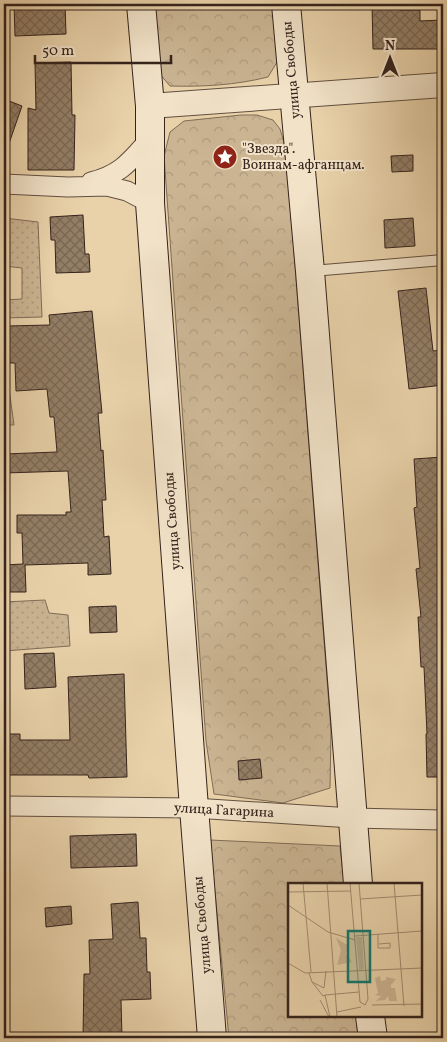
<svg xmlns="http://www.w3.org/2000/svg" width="447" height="1042" font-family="Vollkorn,serif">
  <defs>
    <pattern id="grass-dots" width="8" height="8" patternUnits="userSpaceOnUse" patternTransform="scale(1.25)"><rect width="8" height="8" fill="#cab492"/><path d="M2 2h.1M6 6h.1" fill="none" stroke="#ae9a7d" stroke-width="1.8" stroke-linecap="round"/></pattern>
    <pattern id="park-crowns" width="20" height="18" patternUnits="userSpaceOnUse" patternTransform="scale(1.25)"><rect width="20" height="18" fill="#cab492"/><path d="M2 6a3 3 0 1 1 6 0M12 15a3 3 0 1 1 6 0" fill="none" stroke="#ae9a7d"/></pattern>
    <pattern id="building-cross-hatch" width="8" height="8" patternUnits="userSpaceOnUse" patternTransform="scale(1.25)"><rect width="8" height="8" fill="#937e66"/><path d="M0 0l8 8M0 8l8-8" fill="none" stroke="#796753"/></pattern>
  </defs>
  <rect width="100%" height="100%" fill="#e9d2aa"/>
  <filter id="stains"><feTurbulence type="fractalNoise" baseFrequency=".004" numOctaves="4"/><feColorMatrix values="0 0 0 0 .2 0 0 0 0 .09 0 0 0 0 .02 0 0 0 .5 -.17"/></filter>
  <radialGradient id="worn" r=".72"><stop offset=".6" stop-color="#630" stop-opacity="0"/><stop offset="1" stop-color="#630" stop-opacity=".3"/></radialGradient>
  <path fill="url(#grass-dots)" stroke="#806c57" d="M4,218l34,4 4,95 -38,1v-18l18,-1v-31l-18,-2z
    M4,374h3l7,51h-10z
    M45,600l4,13 19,2 2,31 -66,5v-49z"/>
  <path fill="url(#park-crowns)" stroke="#806c57" d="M153,4h120l4,58 -9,15c-32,8 -65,10 -98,9l-12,-14z
    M241,115h16l16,5 7,9 6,20 45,582 -1,57 -47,15 -69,-9 -8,-53 -42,-585 6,-24 14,-11z
    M210,840l130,6 4,38h-54v132h66l2,22h-129z"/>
  <path fill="url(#building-cross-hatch)" stroke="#35231c" d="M14,4h51l1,30 -51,2z
    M372,4h28v6h20v11l23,-1v29h-70z
    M71,62l1,53h3l-1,55h-46v-62l8,2 -1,-47z
    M4,99l18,7 -16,46h-2z
    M413,155v16l-21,1 -1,-16z
    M83,215l2,39h4l1,18 -34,1 -1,-33h-4l-1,-23z
    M413,218l2,28 -30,2 -1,-28z
    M426,288l7,63 10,-1v35l-34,4 -11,-98z
    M92,311l10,102h-4l3,38 2,-1 3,50h-4l2,37 5,-1 2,38 -23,1v-12l-63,2 1,27h-22v-27l19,-1 -1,-31h-5v-18h49v-3h5l-3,-41 -64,2v-19l53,-2 -3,-35h-4l-3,-28 -31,2 -1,-28h-11v-17h3v-20l43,-1 -1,-10z
    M443,457v34h-5l5,49v237h-16l-1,-43h1l-3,-67h-3l-3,-50h3l-5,-48 4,-1 -6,-60 3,-1 -3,-48z
    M116,606l1,26 -27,1 -1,-26z
    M54,653l2,34 -31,2 -1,-35z
    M124,674l3,103 -38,1 -1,-3h-84v-41h16v6h50l-2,-63z
    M260,759l2,19 -23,2 -1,-19z
    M136,834l1,32 -66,2 -1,-32z
    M138,902l2,36h6l1,34h3l1,27 -30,1 1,38h-39l1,-64h6l-1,-34 24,-1 -2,-35z
    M71,906l1,18 -26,3 -1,-19z"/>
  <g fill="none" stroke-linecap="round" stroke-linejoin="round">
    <defs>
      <path id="service" d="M312,271l131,-11"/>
      <path id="minor" d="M91,182c31,-8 39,-21 59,-43
        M4,184l64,3 39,-1 20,5 23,12
        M4,806l190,2 158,10 91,2"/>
      <path id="tertiary" d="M150,106l293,-21"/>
      <path id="secondary" d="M141,4l9,102v97l44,605 18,230
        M286,4l24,267 48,613
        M370,1016l3,22"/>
    </defs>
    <use href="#service" stroke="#624f40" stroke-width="12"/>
    <use href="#minor" stroke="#624f40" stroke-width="21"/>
    <use href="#tertiary" stroke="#624f40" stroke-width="26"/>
    <use href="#secondary" stroke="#35231c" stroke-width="30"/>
    <use href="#service" stroke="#f1e2c8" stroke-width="10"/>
    <use href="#minor" stroke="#f1e2c8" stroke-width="19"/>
    <use href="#tertiary" stroke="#f1e2c8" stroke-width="24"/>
    <use href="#secondary" stroke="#f1e2c8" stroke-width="28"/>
  </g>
  <defs>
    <symbol id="sight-disc" viewBox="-11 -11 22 22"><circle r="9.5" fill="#8f2418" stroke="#f1e2c8"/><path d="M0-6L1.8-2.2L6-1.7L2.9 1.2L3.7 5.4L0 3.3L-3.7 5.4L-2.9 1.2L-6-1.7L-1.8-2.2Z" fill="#fff"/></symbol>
  </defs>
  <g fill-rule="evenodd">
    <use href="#sight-disc" x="211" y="143" width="28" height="28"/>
  </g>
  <g text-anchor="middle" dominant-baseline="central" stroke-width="4" stroke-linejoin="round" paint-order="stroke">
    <g font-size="14" fill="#35231c" stroke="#f1e2c8">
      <text transform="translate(292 70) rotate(-95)">улица Свободы</text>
      <text transform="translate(173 521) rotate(-94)">улица Свободы</text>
      <text transform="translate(224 811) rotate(3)">улица Гагарина</text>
      <text transform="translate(203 925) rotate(-95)">улица Свободы</text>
    </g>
    <g font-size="14" fill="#35231c" stroke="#f1e2c8" text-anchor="start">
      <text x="242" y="149">"Звезда".<tspan x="242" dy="16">Воинам-афганцам.</tspan></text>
    </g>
  </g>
  <g transform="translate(288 883)">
    <rect width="134" height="134" fill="#e9d2aa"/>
    <path d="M48,55l11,7 3,-3 -4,12 6,8 -15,3 4,-15zM92,93l1,5 5,-1v-3l10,2 -5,6v3h4l2,13h-8l-1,-5 -3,4 -9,1 5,-5 -6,-1 3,-2 -3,-15z" fill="#cab492"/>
    <path d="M68,54h6l2,32 -5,1z" fill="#cab492"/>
    <path fill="none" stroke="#a18c71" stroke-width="1" d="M15,0l8,89M39,0l10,134M62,0l10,119 5,3M71,0l9,116 -3,6M106,0l10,123M0,9l63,-1M72,16l62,-4M0,22l40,27 27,8M90,51v14h12v-5l-11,1M67,53l67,-5M0,80l17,10 117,-5M21,90l3,9 12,6 2,-17M24,99l11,14 2,-1M37,112l34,-3M37,112l5,22M32,117l9,17M84,122l50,-1M49,129l24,-5"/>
    <path fill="#0f766e" fill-opacity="0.15" stroke="#0f766e" stroke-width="2.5" d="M60,48h22v51h-22z"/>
    <rect width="134" height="134" fill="none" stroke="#35231c" stroke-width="2.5"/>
  </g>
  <rect width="447" height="1042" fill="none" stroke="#e9d2aa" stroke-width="20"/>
  <rect x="5" y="5" width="437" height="1032" fill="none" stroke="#35231c" stroke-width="2.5"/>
  <rect x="10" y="10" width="427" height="1022" fill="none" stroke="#35231c"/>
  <g transform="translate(390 58)" stroke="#f1e2c8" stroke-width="4" paint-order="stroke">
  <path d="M0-4L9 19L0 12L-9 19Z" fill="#35231c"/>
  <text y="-8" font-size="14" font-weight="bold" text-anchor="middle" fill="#35231c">N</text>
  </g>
  <path d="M35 55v8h136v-8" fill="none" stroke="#35231c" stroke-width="2.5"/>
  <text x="42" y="55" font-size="15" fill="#35231c" stroke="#f1e2c8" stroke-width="4" paint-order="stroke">50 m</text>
  <rect width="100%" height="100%" filter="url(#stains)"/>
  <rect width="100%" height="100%" fill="url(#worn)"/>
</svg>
